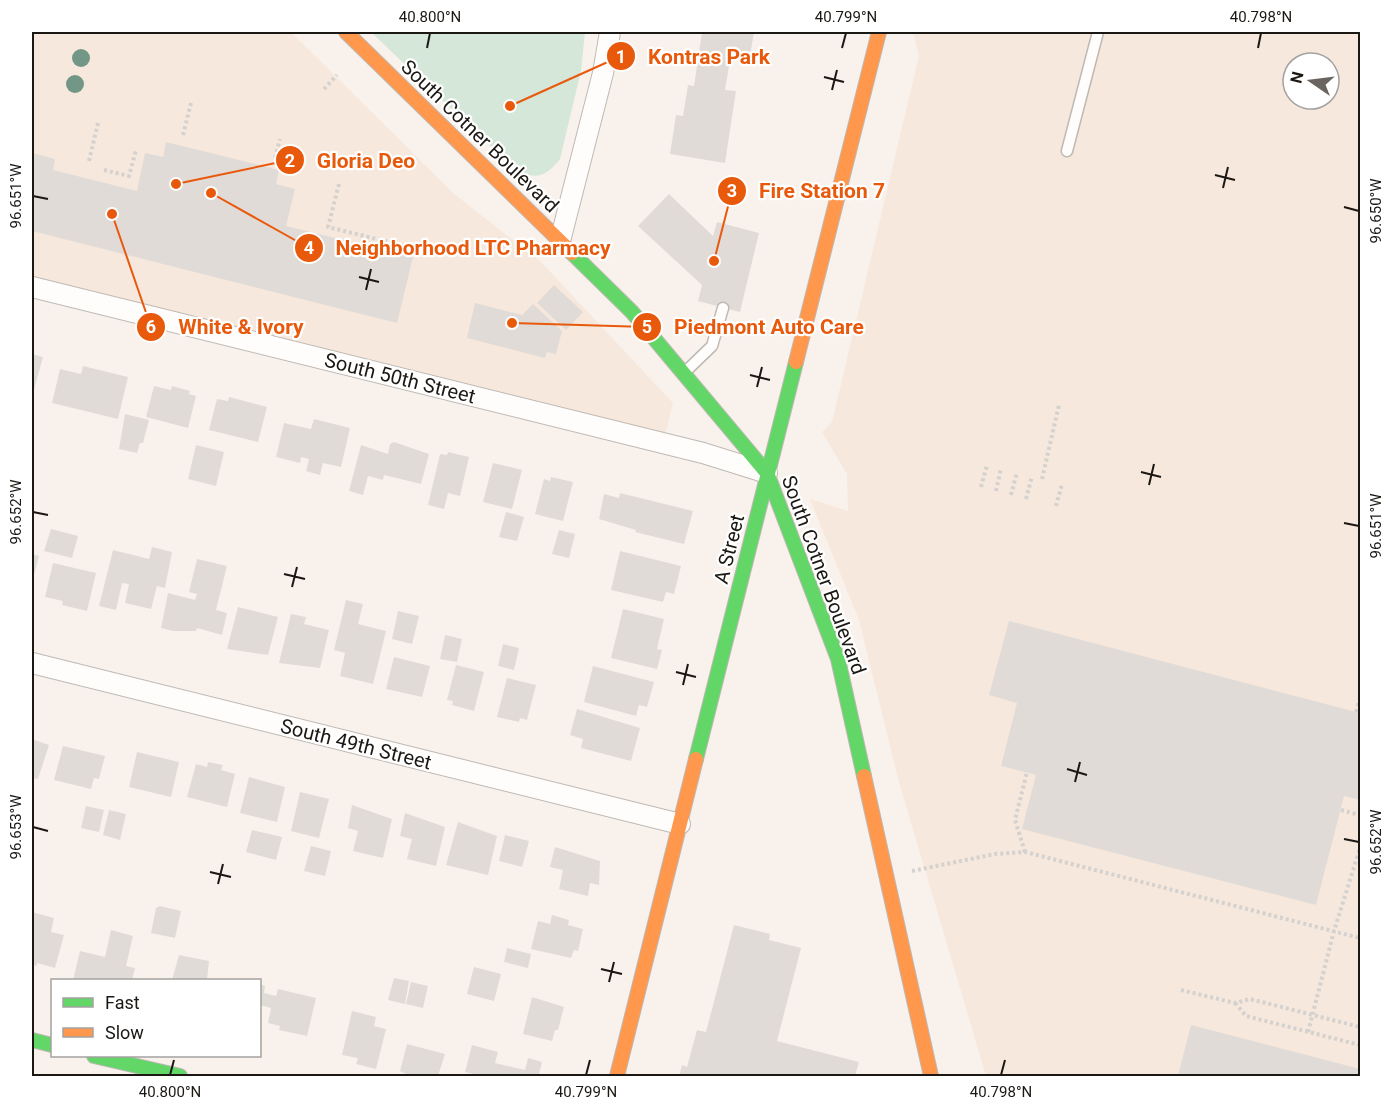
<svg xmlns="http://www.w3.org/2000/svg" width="1392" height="1108" font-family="Roboto,sans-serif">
  <rect width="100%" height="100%" fill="#f9f2ec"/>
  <path fill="#f6e8dc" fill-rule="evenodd" d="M32,32h259l162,161 88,69 132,141 -10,41 -631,-157z
    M913,32h447v1044h-374l-87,-294 -40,-162 -49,-121 38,12 -1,-37 -25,-42 10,-10 87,-366zM1293,63h36v36h-36z"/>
  <path fill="#d5e7d9" d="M371,32h214l-4,39 -21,88c-14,18 -24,21 -45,11z"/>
  <path fill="#e1dbd7" d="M702,32h52l-4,24 -19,-2 -6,36 11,1 -11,72 -55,-9 6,-39 7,1 5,-31 6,1z
    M166,142l113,28 -3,14 19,5 -9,37 127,31 -16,66 -365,-92v-78l23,6 -2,11 84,21 8,-38 18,4z
    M669,194l44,42 4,-14 42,11 -19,79 -42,-11 4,-16 -64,-59z
    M554,285l29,27 -17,18 -29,-27z
    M475,303l47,12 11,-11 29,27 -6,23 -9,-2 -2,6 -78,-20z
    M32,354l11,3 -11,40z
    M83,366l45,11 -10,42 -66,-16 8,-34 21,5z
    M154,386l17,4 1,-4 18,5 -1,3 7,2 -8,32 -42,-11z
    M229,397l38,10 -9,35 -49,-12 8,-31 11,2z
    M125,414l24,6 -6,23h-3l-3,10 -18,-4z
    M314,419l36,9 -9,39 -18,-4 -3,12 -14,-4 3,-12 -8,-2 -1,6 -24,-6 8,-34 27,6z
    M394,442l35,12 -8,30 -37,-9 -1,5 -15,-4 -5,19 -14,-4 12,-46 27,9 2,-10z
    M196,445l28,7 -8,34 -28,-7z
    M448,452l21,5 -9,39 -12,-3 -4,16 -16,-4 12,-51 7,1z
    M493,463l29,7 -10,39 -29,-7z
    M551,477l22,5 -10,39 -28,-7 9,-35 6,2z
    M620,493l73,18 -9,33 -49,-12 1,-2 -37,-11 5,-25 15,4z
    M506,512l18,5 -7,24 -18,-4z
    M51,529l27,7 -6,22 -28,-7z
    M559,530l16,4 -6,24 -17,-4z
    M152,547l20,5 -7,36 -8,-2 -6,23 -26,-6 4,-19 -7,-1 -6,27 -17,-4 14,-56 36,9z
    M620,551l61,15 -7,28 -8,-2 -3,10 -52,-12z
    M32,554l7,2 -7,26z
    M197,559l30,7 -11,44 11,3 -5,22 -25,-7 -1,3h-23l-12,-3 7,-35 27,7 2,-6 -8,-2z
    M53,563l43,10 -9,38 -25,-6 1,-4 -18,-4z
    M346,600l17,4 -5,20 28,7 -13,53 -33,-8 5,-23 -11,-3z
    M238,607l40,10 -10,38 -41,-6z
    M623,609l41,10 -7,30 5,1 -5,19 -46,-11z
    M398,611l21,5 -7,28 -20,-5z
    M291,614l15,3 -2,7 25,6 -9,38 -41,-5z
    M1009,621l351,92 -2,43 2,1v43l-16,-4 -28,109 -294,-76 14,-54 -35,-9 16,-63 -28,-8z
    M445,635l17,4 -5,23 -17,-3z
    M503,644l16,4 -5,22 -16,-4z
    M394,657l36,9 -8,31 -36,-8z
    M456,665l28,7 -10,39 -22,-6 1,-4 -6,-1z
    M593,666l61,16 -7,25 -8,-2 -3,11 -52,-14z
    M507,678l29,7 -9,35 -7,-2 -1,4 -22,-5z
    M577,709l63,19 -9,33 -50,-13 2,-9 -13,-4z
    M32,739l17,6 -11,34 -6,-1z
    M63,746l42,10 -6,23 -5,-1 -3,11 -37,-9z
    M137,752l42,10 -8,35 -42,-10z
    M208,762l15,3 -2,5 14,4 -8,33 -40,-10 9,-33 11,3z
    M249,777l36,10 -8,35 -37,-9z
    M300,792l29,7 -10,39 -28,-7z
    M352,805l40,14 -9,39 -30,-7 5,-20 -10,-3z
    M86,806l18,4 -5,22 -18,-4z
    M109,810l17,4 -6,26 -17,-5z
    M405,813l40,14 -9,39 -29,-7 5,-20 -12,-3z
    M458,822l39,14 -9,39 -42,-10z
    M252,830l30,7 -6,23 -30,-8z
    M505,835l24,6 -7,26 -23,-6z
    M311,846l20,5 -6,25 -21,-5z
    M555,847l45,14 -1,24 -9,-2 -2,13 -29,-7 4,-19 -13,-3z
    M160,906l21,5 -6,27 -24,-5 5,-25z
    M32,912l22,6 -3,14 13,3 -9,33 -18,-5v3l-5,-2z
    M552,915l17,5 -1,5 15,4 -5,22 -4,-1 -3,8 -40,-9 7,-28 12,3z
    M734,925l36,9 -1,6 32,8 -24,93 82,21 -4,14h-176l3,-11 5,2 10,-37 9,2z
    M111,930l22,6 -7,30 9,2 -3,12h-59l7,-29 25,6z
    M507,948l24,6 -3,14 -24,-6z
    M179,955l30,6 -2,19h-35z
    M474,967l27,7 -7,27 -27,-7z
    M394,978l15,3 -4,23 -17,-4z
    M411,982l17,4 -5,22 -17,-4z
    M260,984l5,2 -1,7 12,3 2,-7 38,9 -9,38 -28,-6 1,-4 -12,-3 3,-15 -11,-3z
    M532,997l32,10 -6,23h-3l-3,11 -29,-7z
    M352,1011l24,6 -2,9 12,3 -10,40 -20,-5 2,-6 -16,-3z
    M1191,1025l169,44v7h-182z
    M407,1044l38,10 -7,22h-28l-10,-5z
    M472,1045l26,7 -3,11 30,7 3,-12 14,4 -3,12 7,2h-64l-17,-4z"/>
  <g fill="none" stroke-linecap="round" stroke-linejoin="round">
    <defs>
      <path id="lane" d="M1067,151l31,-119
        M685,372l27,-26 11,-38"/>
      <path id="street" d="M560,241l43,-168 7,-41
        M32,287l671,166 64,20
        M32,663l648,161"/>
      <path id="fast" d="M572,253l60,59 135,161 71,186 26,117
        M696,759l100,-397
        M32,1040l20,5
        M94,1056l86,20"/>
      <path id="slow" d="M346,32l226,221
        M796,362l83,-330
        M864,776l67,300
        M617,1076l79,-317"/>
    </defs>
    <use href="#lane" stroke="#bfb9b4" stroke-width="13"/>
    <use href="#street" stroke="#bfb9b4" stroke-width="22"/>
    <use href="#fast" stroke="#bfb9b4" stroke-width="16"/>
    <use href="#slow" stroke="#bfb9b4" stroke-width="16"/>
    <path stroke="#d4d1cf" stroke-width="4" stroke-dasharray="3 3" stroke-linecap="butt" d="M324,89l13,-14
      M183,135l8,-32
      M275,158l5,-19
      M89,161l9,-38
      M104,170l25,6 7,-26
      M339,184l-11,43 85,21
      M1042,479l17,-74
      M981,487l6,-22
      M996,491l5,-23
      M1011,495l6,-23
      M1026,499l6,-23
      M1056,506l6,-22
      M1356,712l4,-13
      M1341,810l19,5
      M1025,852l-10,-32 12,-48
      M912,871l83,-17 30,-2 335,86
      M1181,990l54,13 15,-4 110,28
      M1235,1003l11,13 114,29
      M1308,1032l26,-101 26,-83"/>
    <use href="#lane" stroke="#fefdfc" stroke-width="10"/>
    <use href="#street" stroke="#fefdfc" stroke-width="20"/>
    <use href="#fast" stroke="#63d668" stroke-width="14"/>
    <use href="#slow" stroke="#ff974d" stroke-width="14"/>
  </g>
  <g fill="#739786">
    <circle cx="81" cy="58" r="9"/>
    <circle cx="75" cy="84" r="9"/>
  </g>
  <path fill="none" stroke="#1b1713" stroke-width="2" d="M427,48l3,-15M842,48l4,-15M1258,48l3,-15M824,77l20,5M832,90l5,-20M1215,175l20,5M1223,188l5,-21M33,196l15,3M1344,207l15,4M359,277l20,5M366,290l5,-21M750,375l20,5M757,387l5,-20M1141,472l20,5M1149,485l5,-21M33,512l15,3M1344,523l15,3M284,574l21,5M292,587l5,-20M676,672l20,5M683,685l5,-21M1067,769l20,6M1075,782l5,-20M33,827l15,4M1344,839l15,3M210,872l21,5M218,884l5,-20M601,969l21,5M609,982l5,-20M170,1075l4,-15M586,1075l4,-15M1001,1075l4,-15"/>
  <g text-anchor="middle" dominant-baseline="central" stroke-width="4.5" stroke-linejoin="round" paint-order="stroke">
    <g font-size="20" fill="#1b1713" stroke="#fff">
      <text transform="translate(480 136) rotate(44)">South Cotner Boulevard</text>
      <text transform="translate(400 378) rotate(14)">South 50th Street</text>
      <text transform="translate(729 549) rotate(-76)">A Street</text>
      <text transform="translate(824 575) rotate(70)">South Cotner Boulevard</text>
      <text transform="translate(356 744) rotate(14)">South 49th Street</text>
    </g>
  </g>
  <path fill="none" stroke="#e8590c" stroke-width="2" d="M510 106L621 56M176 184L290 160M714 261L732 191M211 193L309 248M512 323L647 327M112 214L151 327"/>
  <g fill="#e8590c" stroke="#fff" stroke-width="2">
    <circle cx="510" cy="106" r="6"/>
    <circle cx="176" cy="184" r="6"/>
    <circle cx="714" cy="261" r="6"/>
    <circle cx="211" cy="193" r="6"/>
    <circle cx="512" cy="323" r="6"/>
    <circle cx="112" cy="214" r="6"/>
    <circle cx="621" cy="56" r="15"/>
    <circle cx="290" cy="160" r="15"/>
    <circle cx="732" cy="191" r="15"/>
    <circle cx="309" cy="248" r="15"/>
    <circle cx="647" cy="327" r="15"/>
    <circle cx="151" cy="327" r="15"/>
  </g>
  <g font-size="18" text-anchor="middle" font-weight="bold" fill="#fff">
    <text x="621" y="63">1</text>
    <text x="290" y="167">2</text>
    <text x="732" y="197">3</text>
    <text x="309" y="254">4</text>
    <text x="647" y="333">5</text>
    <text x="151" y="333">6</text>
  </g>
  <g font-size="21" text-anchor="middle" font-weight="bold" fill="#e8590c" stroke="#fff" stroke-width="4.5" stroke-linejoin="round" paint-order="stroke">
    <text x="709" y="64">Kontras Park</text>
    <text x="366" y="168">Gloria Deo</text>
    <text x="822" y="198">Fire Station 7</text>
    <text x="473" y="255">Neighborhood LTC Pharmacy</text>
    <text x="769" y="334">Piedmont Auto Care</text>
    <text x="241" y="334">White &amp; Ivory</text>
  </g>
  <rect width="1392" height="1108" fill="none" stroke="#ffffff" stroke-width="66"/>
  <rect x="51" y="979" width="210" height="78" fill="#ffffff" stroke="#a4a2a1" stroke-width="1.5"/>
  <rect x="63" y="998" width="30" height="9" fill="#63d668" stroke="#a4a2a1" stroke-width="1.5"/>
  <text x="105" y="1009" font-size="18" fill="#1b1713">Fast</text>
  <rect x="63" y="1028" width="30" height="9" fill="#ff974d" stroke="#a4a2a1" stroke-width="1.5"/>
  <text x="105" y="1039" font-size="18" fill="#1b1713">Slow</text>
  <g transform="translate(1311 81) rotate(284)"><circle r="28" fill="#ffffff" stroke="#a4a2a1" stroke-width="1.5"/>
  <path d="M0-4.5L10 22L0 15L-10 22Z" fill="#69645f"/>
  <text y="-9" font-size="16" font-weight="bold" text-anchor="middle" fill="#1b1713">N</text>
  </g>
  <rect x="33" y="33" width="1326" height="1042" fill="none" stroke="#1b1713" stroke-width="2"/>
  <g font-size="15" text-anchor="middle" fill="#1b1713">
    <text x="430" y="22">40.800°N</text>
    <text x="846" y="22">40.799°N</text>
    <text x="1261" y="22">40.798°N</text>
    <text transform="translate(16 196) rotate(-90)" y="5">96.651°W</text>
    <text transform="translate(1376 211) rotate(-90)" y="5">96.650°W</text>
    <text transform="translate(16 512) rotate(-90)" y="5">96.652°W</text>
    <text transform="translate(1376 526) rotate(-90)" y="5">96.651°W</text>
    <text transform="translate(16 827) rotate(-90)" y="5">96.653°W</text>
    <text transform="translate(1376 842) rotate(-90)" y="5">96.652°W</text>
    <text x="170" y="1097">40.800°N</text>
    <text x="586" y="1097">40.799°N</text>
    <text x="1001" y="1097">40.798°N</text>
  </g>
</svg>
